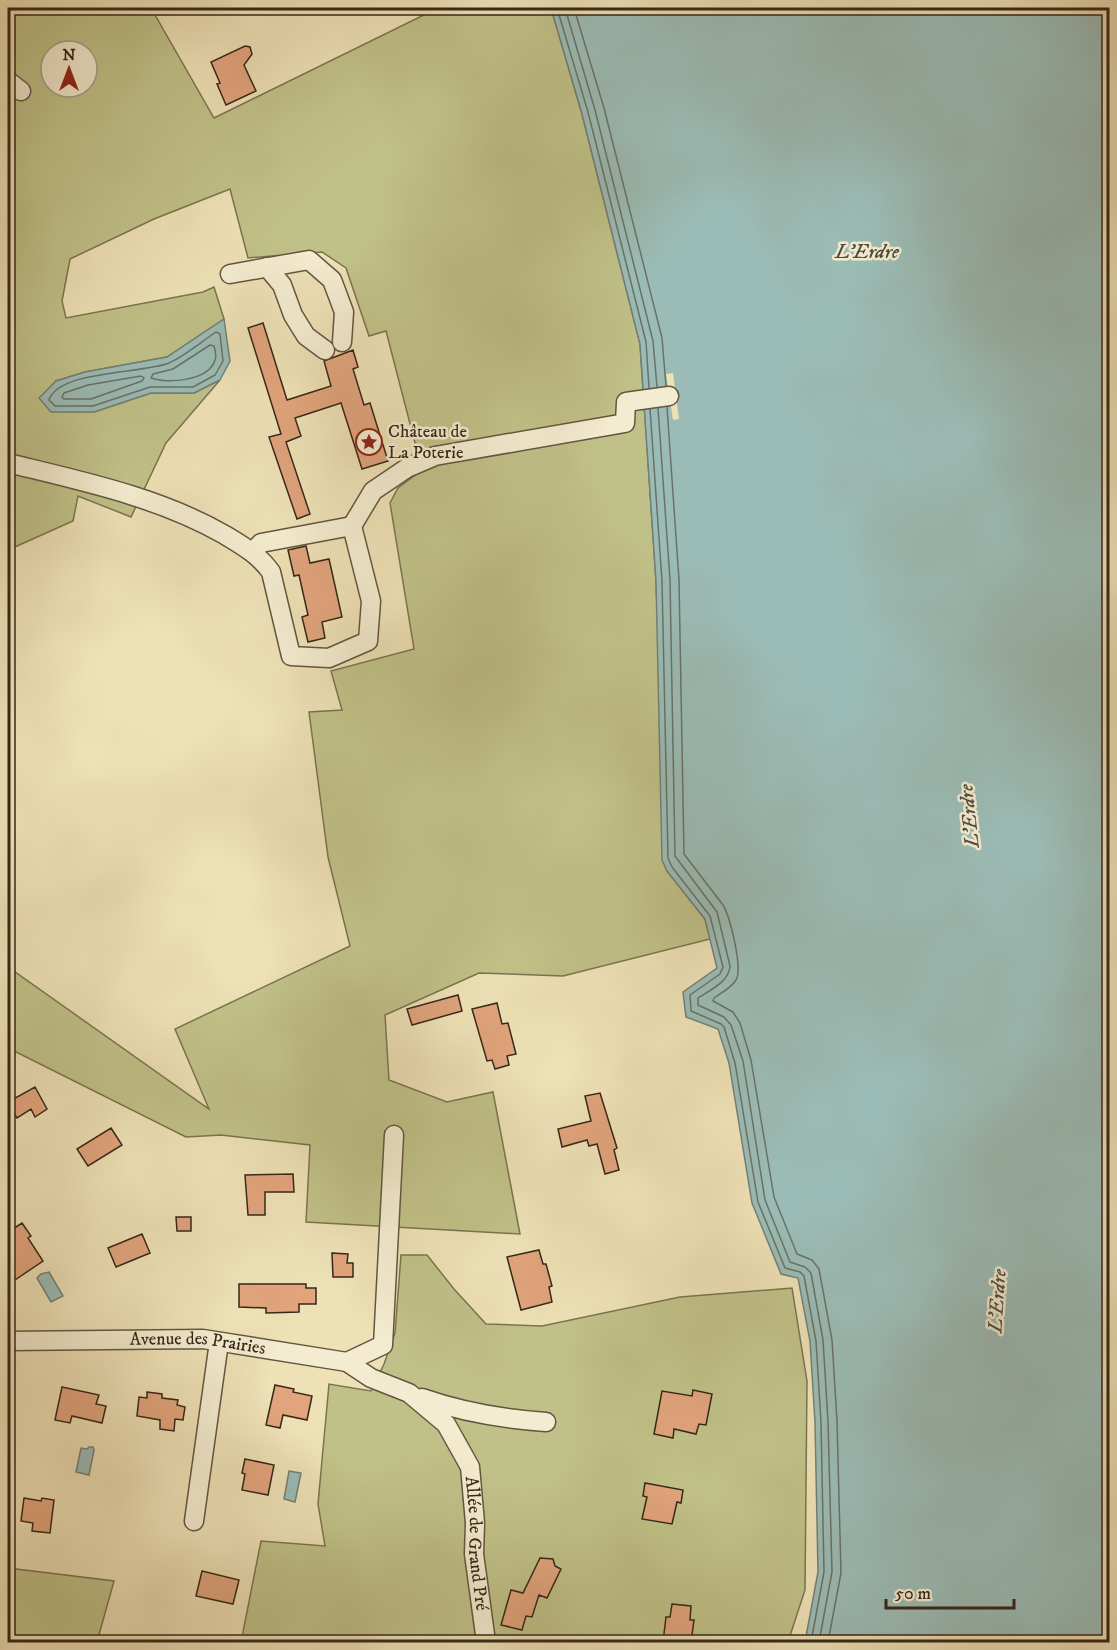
<svg xmlns="http://www.w3.org/2000/svg" width="1117" height="1650" font-family="'IM FELL DW Pica',serif">
  <rect width="100%" height="100%" fill="#eee1b6"/>
  <filter id="stains"><feTurbulence type="fractalNoise" baseFrequency=".00333" numOctaves="4"/><feColorMatrix values="0 0 0 0 .2 0 0 0 0 .09 0 0 0 0 .02 0 0 0 .5 -.17"/></filter>
  <radialGradient id="worn" r=".72"><stop offset=".6" stop-color="#630" stop-opacity="0"/><stop offset="1" stop-color="#630" stop-opacity=".3"/></radialGradient>
  <path fill="#c0c188" stroke="#7a7450" stroke-width="1.5" fill-rule="evenodd" d="M8,8h143l63,110 224,-110h113l31,106 58,230 16,237 11,290 38,48 5,20 -147,37 -84,-3 -94,42 4,65 58,22 46,-10 27,142 -214,-12 4,-77 -89,-10 -35,2 -178,-89v-81l201,142 -34,-80 175,-83 -22,-89 -19,-145 33,-2 -11,-39 83,-22 -24,-146 8,-15 24,-18 -36,-139 -17,5 -23,-68 -24,-16 -74,6 -18,-69 -76,30 -84,40 -8,42 4,17 137,-26 11,-5 10,32 -57,38 -82,15 -29,9 38,31 57,-19h43l26,-13 -54,63 -35,74 -53,-21 -5,25 -65,29zM51,51h36v36h-36z
    M401,1255h26l27,34 32,35 56,2 138,-29 112,-9 15,93 -2,209 -17,52h-547l20,-101 64,5 -7,-42 11,-120 42,7 13,-27 11,-31z
    M8,1568l106,13 -17,61h-89z"/>
  <path fill="#9bbcb6" stroke="#728077" stroke-width="1.5" d="M551,8h558v1634h-304l13,-70 -3,-150 -5,-81 -12,-63 -17,-4 -29,-71 -23,-140 -11,-34 -32,-12 -3,-25 34,-24 -12,-49 -38,-48 -5,-11 -6,-279 -16,-237 -58,-230z
    M224,319l6,42 -10,19 -26,13h-43l-57,19h-43l-12,-14 17,-17 29,-9 82,-15z
    M49,1272l14,24 -12,6 -14,-24 4,-4z
    M89,1447h4l1,3 -5,25 -13,-3 5,-24 6,1z
    M289,1471l12,2 -6,29 -11,-3z"/>
  <path fill="#eee1b6" d="M673,373l6,46 -6,1 -7,-46z"/>
  <g fill="none" stroke-linecap="round" stroke-linejoin="round">
    <path stroke="#687268" stroke-width="1.5" d="M557,8l31,104 58,230 3,46
      M565,8l30,102 58,231 4,46
      M574,8l30,100 58,230 4,48
      M216,332l4,2 3,27 -8,14 -22,12h-43l-57,19h-38l-6,-6c10,-30 93,-26 120,-37 16,-7 32,-21 47,-31z
      M210,345l4,1c1,4 3,10 1,14 -6,21 -48,24 -64,18l2,-4 20,-5z
      M141,376l3,2 -2,3 -51,18h-27l-2,-2 2,-4 24,-8z
      M667,407l12,173 5,274 39,51c7,12 20,63 13,75 -5,8 -15,13 -22,18l-1,3 20,11 7,11 11,37 23,137 23,57 15,6 7,9 13,71 5,81 4,152 -13,69
      M658,408l12,172 5,276 42,56 13,54c-1,16 -20,24 -32,32v7l26,12 7,8 12,36 22,139 25,62 15,5 6,6 12,67 5,81 4,151 -13,70
      M650,409l12,172 6,277 4,9 38,49 13,51 -3,7 -30,21 1,16 30,13 3,3 11,36 23,139 27,66 15,4 4,4 12,65 5,81 3,150 -13,70"/>
  </g>
  <path fill="#e1a47c" stroke="#352719" stroke-width="1.5" d="M245,46l5,1 2,7 -8,11 12,26 -30,14 -9,-21 3,-1 -9,-21z
    M263,323l24,77 44,-14 -7,-25 29,-11 5,17 -5,2 11,36 6,-2 18,58 -26,8 -21,-66 -46,15 6,18 -15,6 24,72 -13,5 -28,-82 12,-3 -33,-106z
    M306,546l4,17 19,-4 13,58 -20,5 3,16 -17,4 -6,-25 6,-2 -9,-40 -5,1 -6,-26z
    M458,995l4,16 -50,14 -5,-16z
    M497,1003l5,21 6,-1 8,31 -9,2 2,9 -14,4 -3,-9 -5,1 -15,-52z
    M35,1087l12,22 -12,8 -4,-8 -14,9 -9,-16z
    M600,1093l17,55 -3,2 5,20 -14,4 -8,-30 -8,2 -2,-6 -25,7 -4,-18 33,-8 -6,-25z
    M111,1128l11,17 -34,21 -11,-17z
    M293,1174l1,18h-29v23h-17l-3,-40z
    M176,1217h15v14h-14z
    M22,1223l9,13 -3,2 15,23 -31,21 -4,-8v-42z
    M142,1234l8,19 -34,14 -8,-19z
    M539,1250l4,14h3l6,22 -3,1 3,15 -31,8 -14,-53z
    M332,1253l16,1 -1,9h6v14h-20z
    M239,1284h67v4h10v16h-17v8l-33,1v-5l-27,-1z
    M275,1385l19,4 -1,3 19,4 -5,24 -24,-5 -3,13 -14,-3z
    M62,1387l37,8 -3,9 10,2 -4,17 -30,-7 -2,7 -15,-3z
    M693,1390l19,4 -6,31 -7,-1 -3,10 -22,-5 -1,9 -19,-4 8,-43 30,5z
    M147,1392l15,2v4l16,2 -1,5 8,2 -2,13 -8,-1 -1,12 -14,-2v-9l-23,-4 2,-19 8,1z
    M245,1459l29,6 -6,30 -26,-5 3,-16 -3,-1z
    M645,1483l38,7 -2,13 -4,-1 -5,22 -30,-5 5,-22 -4,-1z
    M24,1498l17,3 1,-3 12,2 -4,33 -18,-2 1,-8 -12,-2z
    M540,1558l13,1 2,7 6,3 -14,29 -8,-3 -7,22 -6,-1 -4,14 -21,-5 10,-35 12,3z
    M202,1571l37,9 -6,24 -37,-8z
    M672,1604l19,2 -1,14h4l-3,22h-28l3,-25h4z"/>
  <g fill="none" stroke-linecap="round" stroke-linejoin="round">
    <defs>
      <g id="minor">
        <path d="M8,81l13,10"/>
        <path d="M267,267l15,18 11,30 13,21 19,14"/>
        <path d="M230,274l79,-14 23,20 12,32 -2,30"/>
        <path d="M8,463c73,18 151,34 217,72 18,11 34,20 46,37l20,84 38,2 39,-17 3,-40 -19,-75 -91,17 -8,9"/>
        <path d="M352,526l21,-35 34,-23 28,-12 190,-33 1,-21 43,-6"/>
        <path id="s1" d="M8,1341l195,-2 144,23 36,-17 11,-210"/>
        <path id="s2" d="M347,1362l24,16 38,15 37,31 24,43 5,56 -1,31 12,88"/>
        <path d="M422,1398c40,14 82,21 124,24"/>
        <path d="M194,1521l25,-179"/>
      </g>
    </defs>
    <use href="#minor" stroke="#635640" stroke-width="21"/>
    <use href="#minor" stroke="#f4ecd0" stroke-width="18"/>
  </g>
  <defs>
    <symbol id="sight-ring" viewBox="-11 -11 22 22"><circle r="9.5" fill="#f4ecd0" stroke="#8f2418" stroke-width="1.5"/><path d="M0-6L1.8-2.2L6-1.7L2.9 1.2L3.7 5.4L0 3.3L-3.7 5.4L-2.9 1.2L-6-1.7L-1.8-2.2Z" fill="#8f2418"/></symbol>
  </defs>
  <g fill-rule="evenodd">
    <use href="#sight-ring" x="354" y="427" width="30" height="30"/>
  </g>
  <g text-anchor="middle" dominant-baseline="central" stroke-width="5" stroke-linejoin="round" paint-order="stroke">
    <g font-size="18" fill="#352719" stroke="#f4ecd0" text-anchor="start">
      <text x="388" y="432">Château de<tspan x="388" dy="21">La Poterie</tspan></text>
    </g>
    <g font-size="18" fill="#352719" stroke="#f4ecd0">
      <text stroke="none"><textPath href="#s1" startOffset="190">Avenue des Prairies</textPath></text>
      <text stroke="none"><textPath href="#s2" startOffset="244">Allée de Grand Pré</textPath></text>
    </g>
    <g font-size="20" font-style="italic" fill="#4e4c40" stroke="#f4ecd0">
      <text x="867" y="252">L'Erdre</text>
      <text transform="translate(970 816) rotate(-96)">L'Erdre</text>
      <text transform="translate(998 1301) rotate(-86)">L'Erdre</text>
    </g>
  </g>
  <rect width="1117" height="1650" fill="none" stroke="#eee1b6" stroke-width="30"/>
  <rect x="9" y="9" width="1099" height="1632" fill="none" stroke="#352719" stroke-width="3"/>
  <rect x="15" y="15" width="1087" height="1620" fill="none" stroke="#352719" stroke-width="1.5"/>
  <g transform="translate(69 69)"><circle r="28" fill="#f4ecd0" stroke="#a89d87" stroke-width="1.5"/>
  <path d="M0-4.5L10 22L0 15L-10 22Z" fill="#8f2418"/>
  <text y="-9" font-size="16" font-weight="bold" text-anchor="middle" fill="#352719">N</text>
  </g>
  <path d="M886 1599v9h128v-9" fill="none" stroke="#352719" stroke-width="3"/>
  <text x="895" y="1599" font-size="18" fill="#352719" stroke="#f4ecd0" stroke-width="4.5" paint-order="stroke">50 m</text>
  <rect width="100%" height="100%" filter="url(#stains)"/>
  <rect width="100%" height="100%" fill="url(#worn)"/>
</svg>
